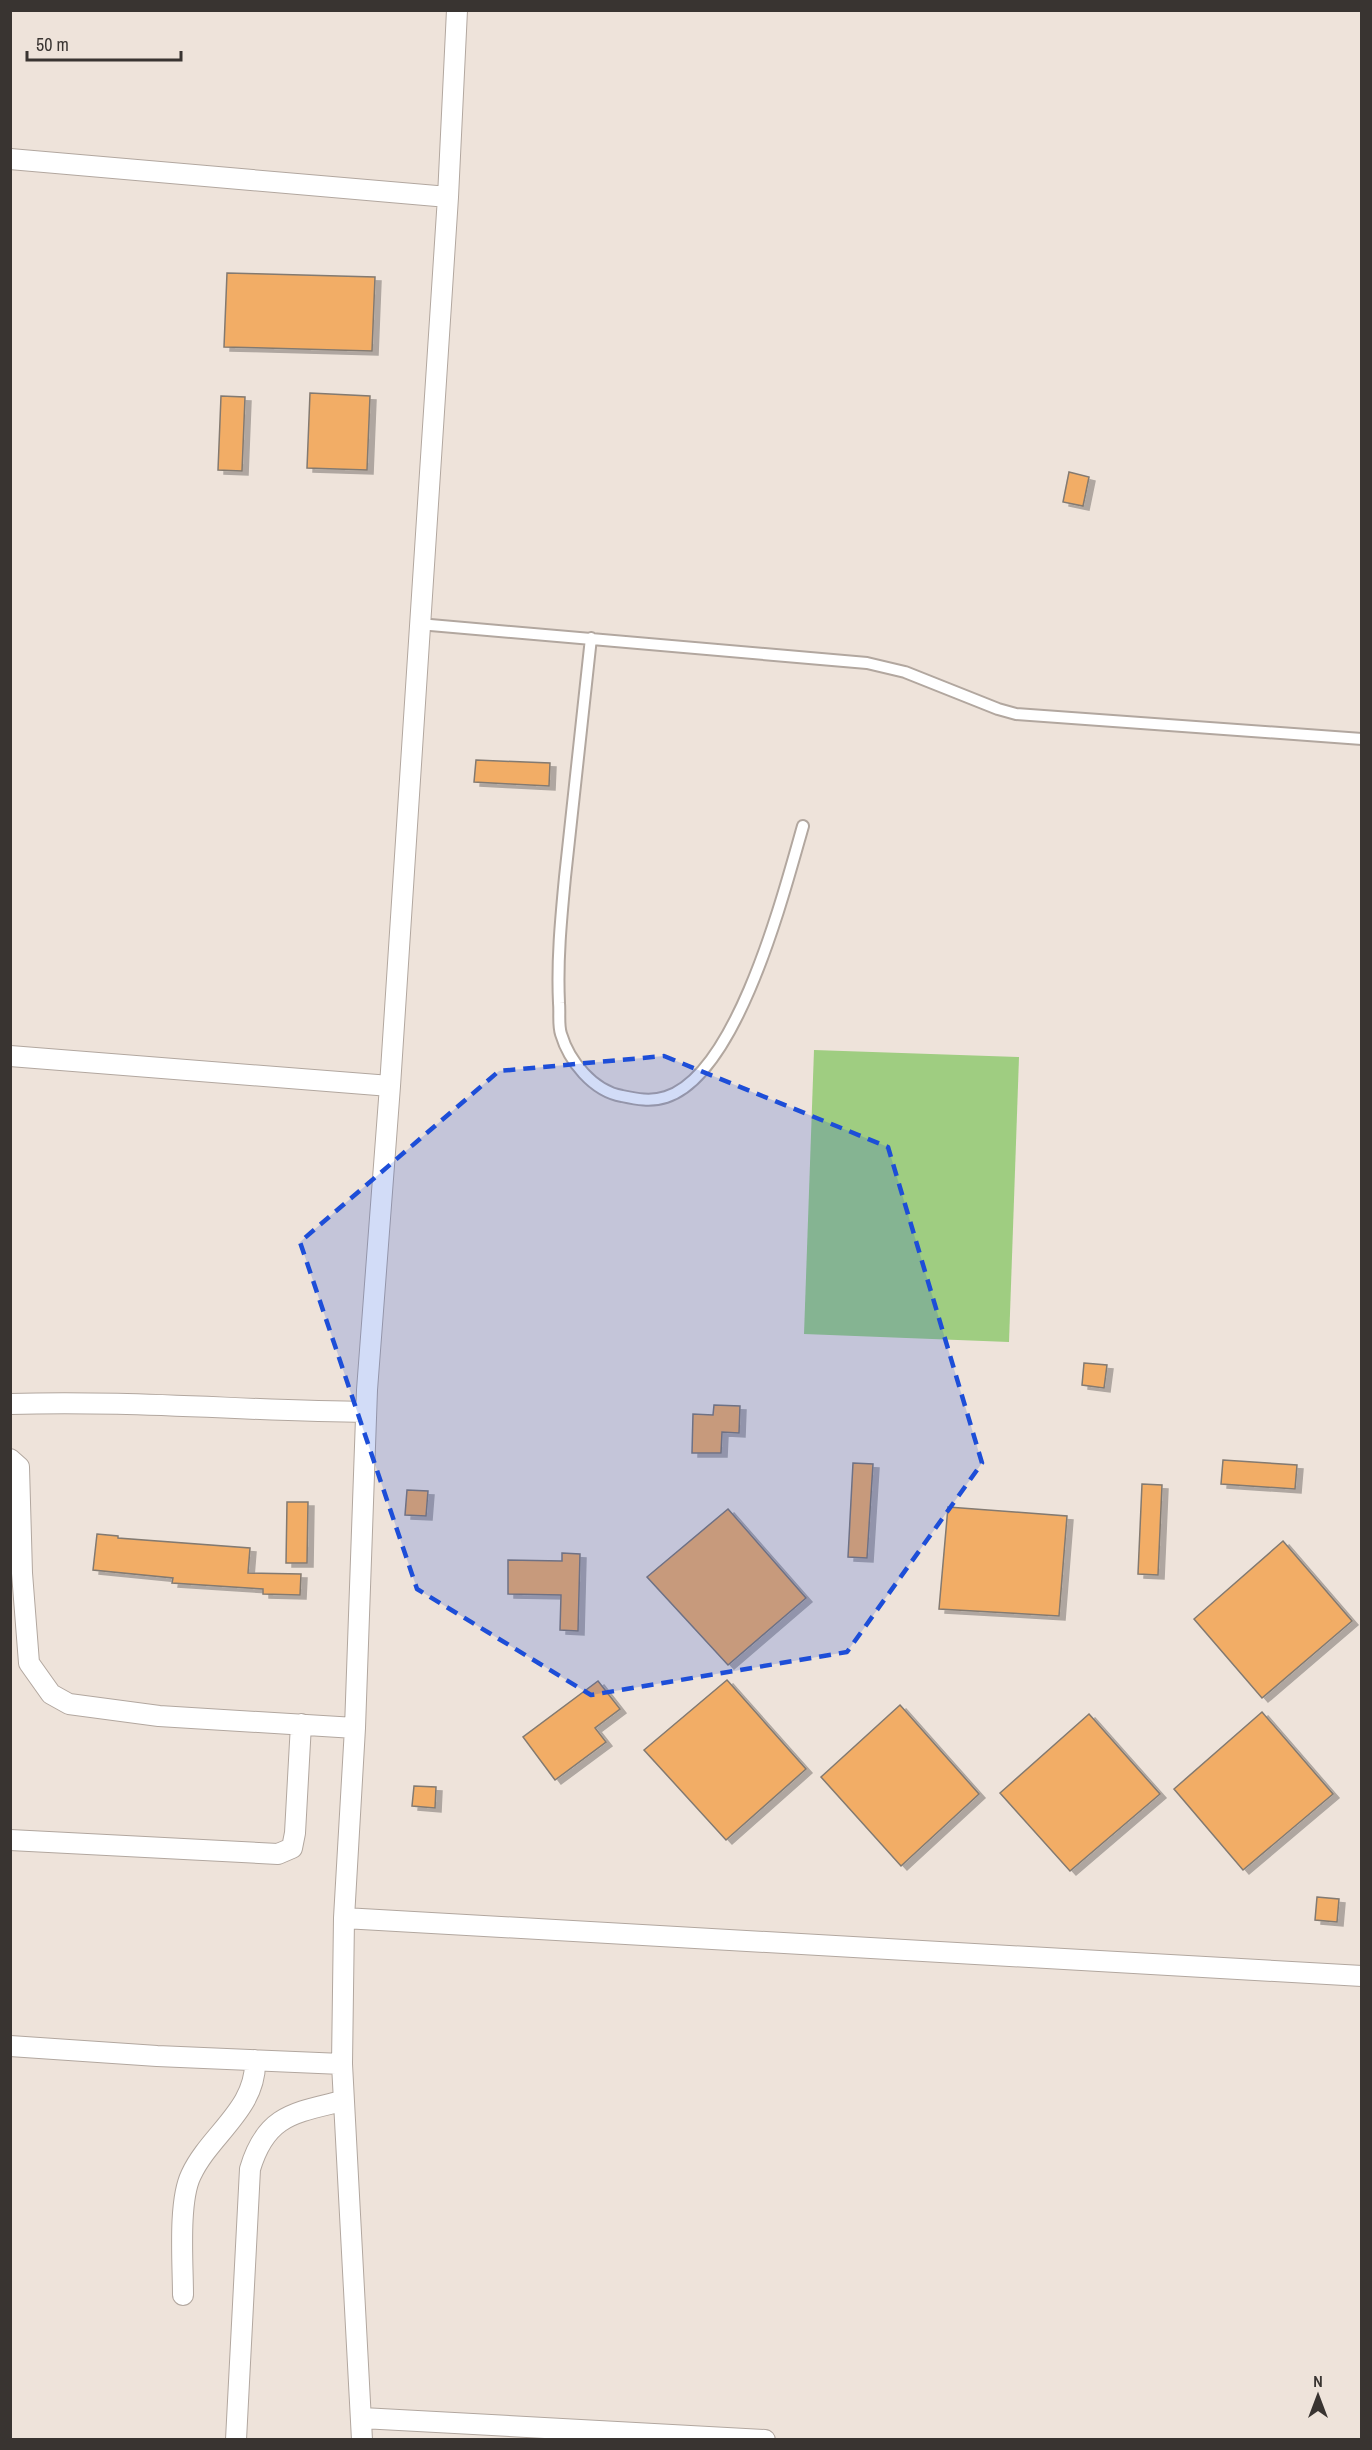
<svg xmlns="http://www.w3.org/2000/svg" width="1372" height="2450" font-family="'Archivo Narrow',sans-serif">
  <defs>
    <filter id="shadow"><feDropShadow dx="6" dy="4" stdDeviation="0" flood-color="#0004"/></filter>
  </defs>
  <rect width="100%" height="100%" fill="#eee3da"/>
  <path fill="#9fcd81" d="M814,1050l205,7 -10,285 -205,-8z"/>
  <path fill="#f2ad66" stroke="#837a71" stroke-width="1.5" filter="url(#shadow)" d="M227,273l148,4 -3,74 -148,-4z
    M310,393l60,3 -3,74 -60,-2z
    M221,396l24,1 -3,74 -24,-1z
    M1069,472l20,5 -6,29 -20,-4z
    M476,760l74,3 -1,23 -75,-4z
    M1084,1363l23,2 -3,23 -22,-3z
    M714,1405l26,1 -1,27 -17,-1 -1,21h-29l1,-39 20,1z
    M1223,1460l74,5 -2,24 -74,-5z
    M853,1463l20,1 -6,94 -19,-1z
    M1142,1484l20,1 -4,90 -20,-1z
    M407,1490l21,1 -2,25 -21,-1z
    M287,1502h21l-1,61h-21z
    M948,1507l119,9 -8,100 -120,-7z
    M728,1509l78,89 -78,67 -81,-88z
    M97,1534l21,2v2l132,10 -2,25 53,1 -1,21 -37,-1v-5l-91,-6 1,-5 -80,-8z
    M1283,1541l69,80 -90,77 -68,-79z
    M562,1553l18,1 -2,77 -18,-1 1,-35 -53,-1v-34l54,1z
    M727,1680l79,89 -80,71 -82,-90z
    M598,1681l22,28 -25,19 11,14 -51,38 -32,-43z
    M900,1705l79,89 -78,72 -80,-89z
    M1262,1712l71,82 -90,76 -69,-81z
    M1089,1714l71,80 -90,77 -70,-78z
    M414,1786l22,1 -1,21 -23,-2z
    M1317,1897l22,2 -2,23 -22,-2z"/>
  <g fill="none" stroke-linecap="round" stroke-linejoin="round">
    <defs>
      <path id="lane" d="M419,624l448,39 38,9 93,37 18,5 346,25
        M591,638c-9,80 -17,159 -26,239 -4,42 -8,83 -6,126 1,10 -1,22 2,31 8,27 32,57 61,62 14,3 29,6 44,1 72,-23 118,-205 137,-271"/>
      <path id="street" d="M10,159l438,38
        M10,1056l380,30
        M10,1404c119,-4 238,7 356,8
        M10,1459l9,8 3,106 7,90 22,31 18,10 90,12 196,12
        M10,1840l268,14 14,-6 3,-15 6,-109
        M344,1918l1018,58
        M10,2046l147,10 185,8 2,-146 11,-190 12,-338 23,-304 58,-889 9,-187
        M342,2064l20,376
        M183,2295c0,-31 -5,-93 8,-120 19,-41 66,-66 64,-115
        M362,2418l403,22
        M236,2440l14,-271c16,-54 44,-56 92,-68"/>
    </defs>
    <use href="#lane" stroke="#b2a79f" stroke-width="14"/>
    <use href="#street" stroke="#b2a79f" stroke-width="22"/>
    <use href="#lane" stroke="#fff" stroke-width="10"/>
    <use href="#street" stroke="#fff" stroke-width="20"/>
  </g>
  <path fill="#1d4ed8" fill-opacity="0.2" stroke="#1d4ed8" stroke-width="4.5" stroke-dasharray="12 8" stroke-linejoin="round" d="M664,1056l224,91 94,316 -135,189 -256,43 -174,-106 -117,-347 199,-171z"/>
  <rect width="1372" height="2450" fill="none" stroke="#393431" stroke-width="24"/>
  <g transform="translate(1318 2396)" stroke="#eee3da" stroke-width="4.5" paint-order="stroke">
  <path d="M0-4.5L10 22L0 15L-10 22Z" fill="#393431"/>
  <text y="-9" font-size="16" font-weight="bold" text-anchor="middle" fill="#393431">N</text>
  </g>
  <path d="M27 51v9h154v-9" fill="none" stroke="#393431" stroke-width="3"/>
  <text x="36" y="51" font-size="18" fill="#393431" stroke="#eee3da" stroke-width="4.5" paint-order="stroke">50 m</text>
</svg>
